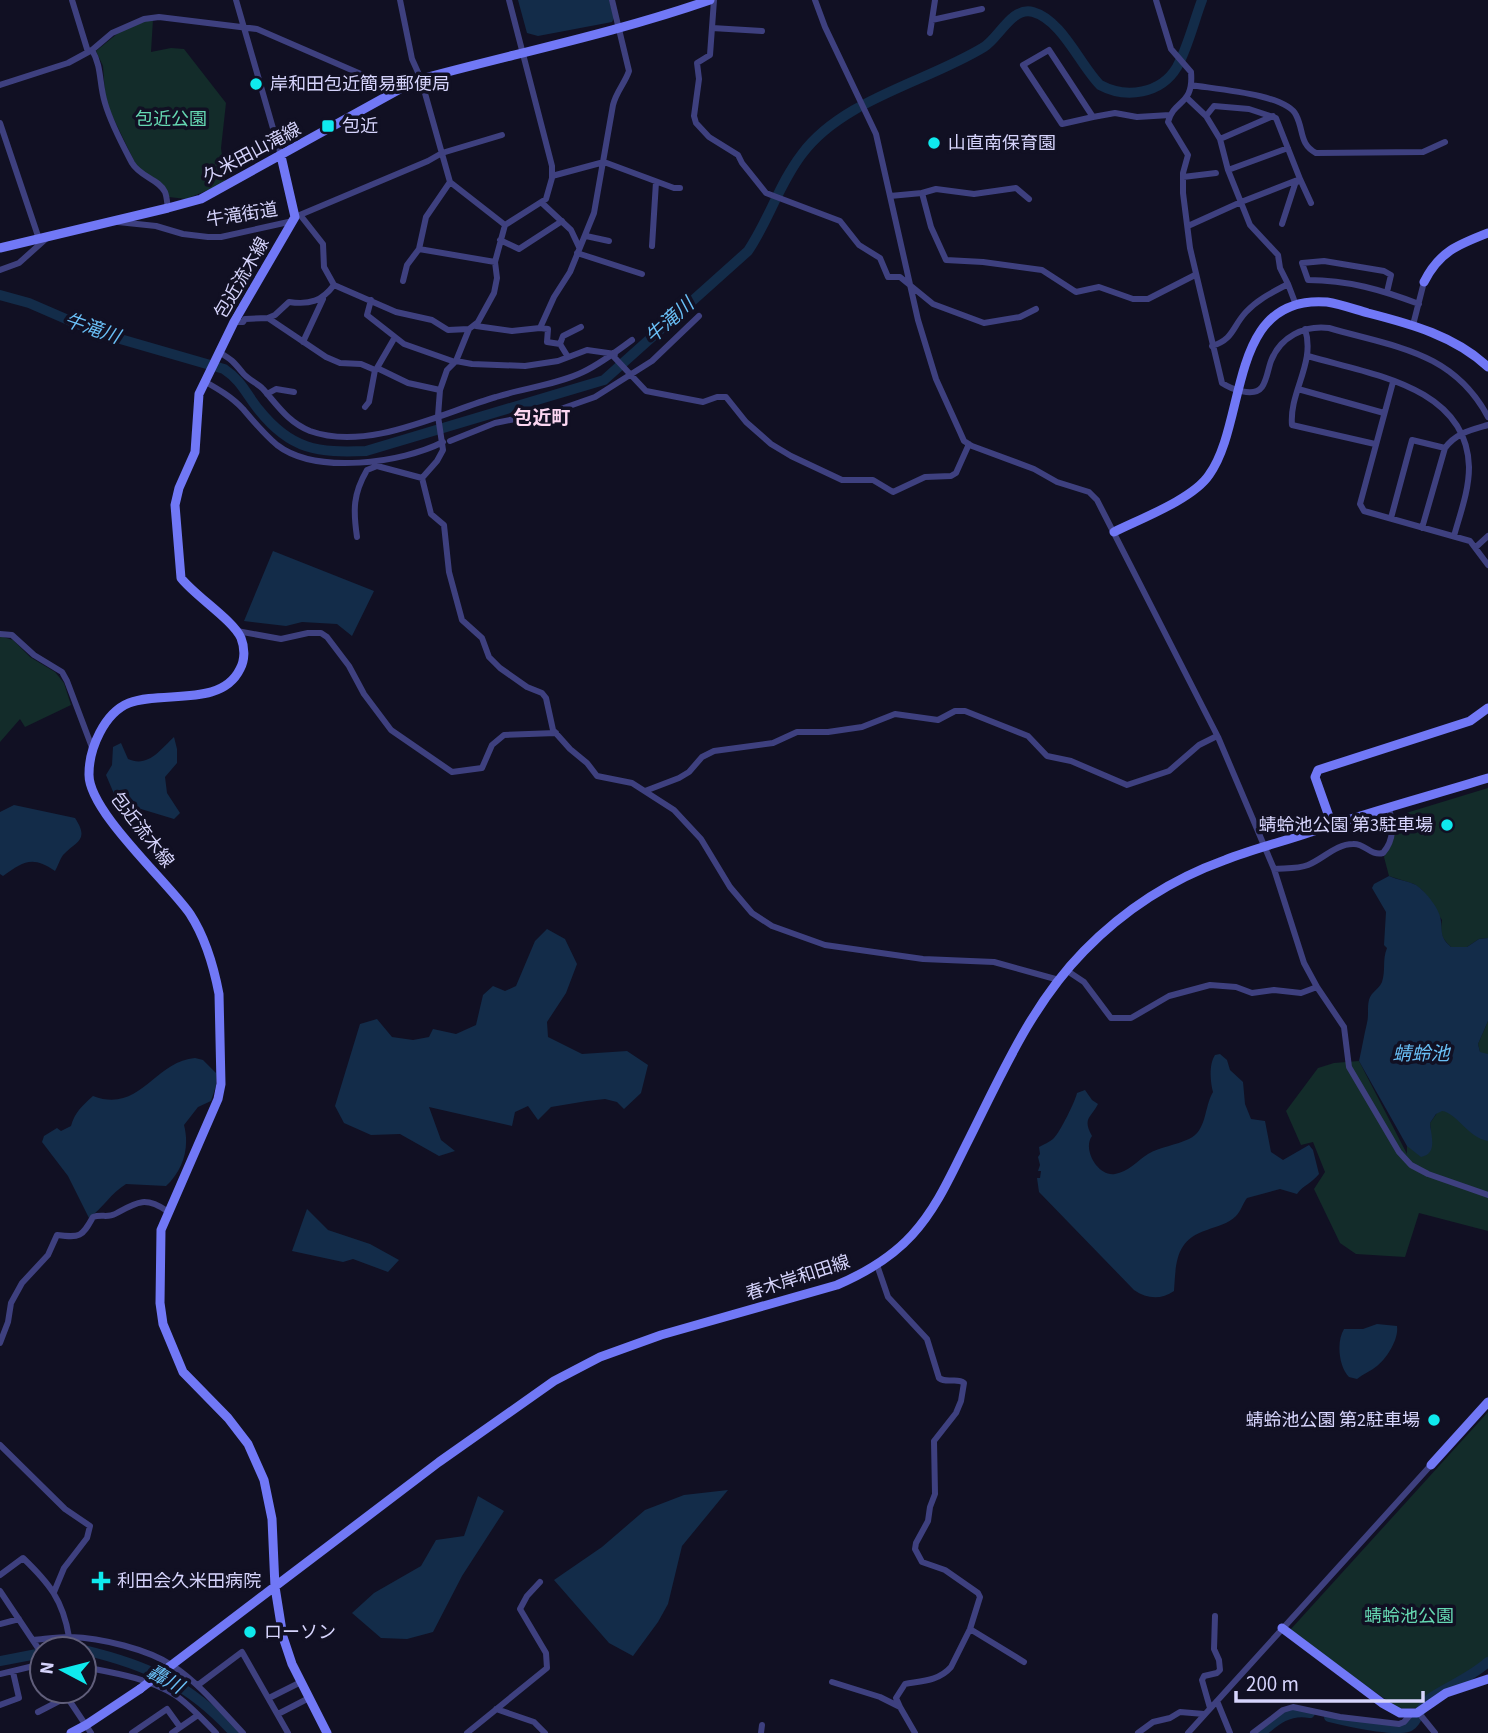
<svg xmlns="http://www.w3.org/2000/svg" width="1488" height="1733" font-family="'Source Sans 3','Noto Sans JP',sans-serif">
  <rect width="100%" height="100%" fill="#111023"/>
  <path fill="#132c2a" d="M153,19l-2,33 20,-4 13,1 42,54 -5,45 4,33 -7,5 -32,13 -17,-2 -32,-30 -29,-60 -3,-13 -2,-28 -7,-15 27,-22z
    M0,636l13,4 17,17 25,15 9,11 7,22 -46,22 -5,-8 -20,23z
    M1488,788v150l-9,1 -12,8h-16c-10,-9 -11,-14 -9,-27l-20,-30 -8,-6 -25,-8 -5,-19 10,-20 -1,-20z
    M1488,1021v210l-69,-18 -14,44 -49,-3 -16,-11 -26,-54 11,-17 -12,-30 -12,3 -15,-34 32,-43 16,-5 25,-2 48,93v-8l24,-15 -1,-8 50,-71 -2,-8z
    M1488,1412v247c-22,19 -53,27 -71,49l-18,1 -107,-76 -1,-4z"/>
  <path fill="#132c49" d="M518,0h91l5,18 -2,4 -74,14 -11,-3z
    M273,551l101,40 -22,45 -15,-12 -35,-2 -16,4 -42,-5z
    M174,737l3,12v14l-12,14 2,16 13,20 -6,6 -33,-10 -13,3 -8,-4 -14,-33 6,-10 1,-18 8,-4 7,16c20,9 32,-9 46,-22z
    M14,805l61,13c15,23 1,23 -12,37 -3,4 -5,11 -8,16 -23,-16 -32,-9 -52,5l-3,-2v-62z
    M1389,876c8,4 20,5 27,9 10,7 25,25 25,37 1,12 0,16 10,25h16l12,-8 9,-1v83l-10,23 2,8 8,2v87c-21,-4 -31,-28 -46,-30l-6,3 -6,9c1,13 8,31 -9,34l-14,-11 -48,-85c3,-13 5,-26 8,-38 2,-8 0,-16 2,-23 2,-8 10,-11 13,-18 4,-12 0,-22 5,-34l-3,-3 2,-33 -14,-24 2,-4z
    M547,929l18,10 12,25 -11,29 -19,29 1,15 34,17 45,-3 21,14 -7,28 -17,16 -7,-7 -12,-3 -18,2 -36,6 -13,13 -10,-14 -13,6 -3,14 -83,-19 12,33 14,11 -16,5 -39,-22 -29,1 -27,-12 -9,-17 25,-82 17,-5 15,18 21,3 16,-3 4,-8 23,5 20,-9 7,-30 10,-9 12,5 11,-5 19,-45z
    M1220,1054l7,6 3,10 13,12 2,22 6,15 14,2 6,31 12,8 26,-15 4,5 6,24c-7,9 -17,12 -22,20l-17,-5 -33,9c-4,5 -6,13 -11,18 -8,8 -19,10 -29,14 -32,10 -31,33 -33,61 -13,9 -27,8 -40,-1l-95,-98 -2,-14h3l1,-7h-3l2,-6 -2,-8 2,-3 -1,-7c4,-2 11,-5 15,-9 6,-6 21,-36 23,-45l8,-3 7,10 6,4c-7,14 -16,14 -6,32 -10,13 6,41 23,38 13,-2 22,-13 33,-20 12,-7 28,-9 41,-15 18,-8 15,-32 24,-47 -3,-11 -4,-28 2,-37z
    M195,1058l8,2 13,13v13l-5,15 -13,6 -14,18c6,23 -1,45 -18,61l-40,-2c-15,9 -23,24 -37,34l-21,-42 -26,-34 2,-6 13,-8 4,3 10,-5c4,-14 11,-20 22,-30 47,18 60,-34 102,-38z
    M307,1209l21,21 42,14 29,16 -11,12 -35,-13 -10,3 -51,-11z
    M1377,1324l20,2c2,13 -10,32 -20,40 -6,5 -14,8 -20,13l-8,-2c-10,-10 -13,-35 -5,-48h19z
    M728,1490l-46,56 -14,58 -10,18 -25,34 -24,-13 -55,-63 48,-33 43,-37 39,-15z
    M478,1496l26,15 -42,65 -29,56 -26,7 -26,-1 -29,-25 22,-20 47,-27 15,-26 28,-4z"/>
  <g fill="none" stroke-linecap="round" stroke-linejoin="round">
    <path stroke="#132c49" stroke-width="10" d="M0,295l29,8 67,29 128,37c18,12 22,25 35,41 32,40 59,43 107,41l238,-71 144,-129c21,-31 31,-67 54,-97 41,-55 125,-72 182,-107 15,-9 28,-41 49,-35 29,8 47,53 67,73 26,14 61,9 77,-18 11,-20 17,-46 25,-67
      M84,1650c63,15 106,34 150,83
      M0,1661l42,-8
      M1329,1717c16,4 68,16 81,9 10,-6 9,-21 22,-29 19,-12 39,-20 56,-35
      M1261,1733c15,-13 28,-24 49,-20"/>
    <path stroke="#3e407f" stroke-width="6" d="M72,0l16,52
      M236,0l45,156
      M400,0l12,59 9,20 29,103 55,43
      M509,0l43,166v12l-6,21 -41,26 -10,37 2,16 -3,15 -16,29 -9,7 -13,32 -9,9 -7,20 -2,26 5,34 -6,11 -15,17 9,36 13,11 5,47 13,48 20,18 7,19 11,11 27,19 15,6 4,5 7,32 17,19 17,14 10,13 35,7 42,27 27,29 29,48 22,26 20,13 53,19 98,14 71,3 65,18
      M714,0l-4,55 -13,8 2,16 -5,37 2,7 13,14 29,18 4,8 24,30 74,28 19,24 21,13 8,19h12l33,27 51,19 36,-6 16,-8
      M815,0l10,27 51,107 42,186 18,59 24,53 4,9 8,5 62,23 23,13 32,10 8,8 121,237 56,132 30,94 13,24 27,40 5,40 50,85 12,13 17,9 60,21
      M1156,0l15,49 20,23c3,34 -17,27 -23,50l20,33 -5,18v20l7,55 32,135c9,6 32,15 40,4 5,-7 6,-18 9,-26 9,-24 33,-36 58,-33 65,19 124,23 159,89
      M932,20l50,-11
      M712,28l50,3
      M930,33l5,-33
      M92,50c10,17 7,34 13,53 6,21 17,41 27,60 8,14 27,16 33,29 2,5 2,11 3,16
      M1049,50l44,67 -31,7 -39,-59z
      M0,85l68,-22 24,-13 20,-17 32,-14 15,-2 98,12 120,52 30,3
      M1191,85c23,4 95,9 105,30 8,15 3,29 20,38l107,-1 22,-10
      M1187,98l19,18 14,23 8,31 22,55 28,30 2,13 8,16
      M1206,116l8,-10 35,3 27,9 24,61 -5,5 -13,40
      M1093,117l22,-4 22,4 33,-2
      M0,123l39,116
      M1220,139l53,-23
      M1228,170l60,-22
      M552,176l52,-14 70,26h6
      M1183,177l33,-4
      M922,193l14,-4 38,5 42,-6 13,11
      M890,196l32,-3 9,34 15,33 37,2 59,8 34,22 23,-5 34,12h15l47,-24
      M542,203l29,27 8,17
      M301,216l22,28 1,23 10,18 62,27 36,8 16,10 21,-1
      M295,217l133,-56 14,-8 60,-18
      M118,222l38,4 27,8 25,3h13l72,-16
      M1188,226l53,-24 59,-23 11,24
      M586,236l23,5
      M500,240l19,9 43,-28
      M652,246l4,-64
      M419,249l76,13
      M577,253l65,21
      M0,270l19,-7 29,-26
      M403,281l4,-16 12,-16 7,-32 24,-35
      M1387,292l4,-17 -7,-4 -60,-10 -22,2 6,17c40,0 74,10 111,24
      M371,300l-4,15 37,29 51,18
      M268,318l7,-3 14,-13c21,3 33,-1 45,-17
      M234,322h9l2,-3 23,-1 58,39 14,6 21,1 14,6 2,-2 31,15 32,7
      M1413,325l11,-43
      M476,326l36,5 28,-3 14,-31 16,-25 24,-59 19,-108c3,-13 12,-22 16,-34l-17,-71
      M540,328l8,1 -1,13 13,2 8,13
      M1305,329c11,34 -16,63 -13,96l83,19
      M303,342l20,-43
      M560,344l3,-8 18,-9
      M1212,346c22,-7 20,-19 34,-34 12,-13 27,-20 42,-28l8,21
      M219,352c13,8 14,9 23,20 5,7 15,11 21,17 15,17 25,33 47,42 58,21 131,-18 186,-34 28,-9 60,-12 87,-25 17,-8 33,-20 49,-32
      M1308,356c61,18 159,30 161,111 0,24 -9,47 -15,69
      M456,361l16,3 53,2 33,-5 29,-11 28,4 -1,3 32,34 57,11 14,-5h9l20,25 25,22 20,12 51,24h31l20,12 32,-15 26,-1 5,-3 13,-29
      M377,368l18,-31
      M204,381c14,8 28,16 39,28 11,13 21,25 34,36 39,30 125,18 166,-3
      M1393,382l-33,122 4,7 106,30 18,24
      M1298,389l86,24
      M267,394l9,-5 18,3
      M365,407l4,-5 6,-32
      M450,441l45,-18 60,-12 40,-14 57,-36 47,-45
      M1391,518l21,-78 33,8
      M1422,528l23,-80c11,-15 26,-18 43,-23
      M357,537c-4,-27 -4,-43 10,-67l10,-4 45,12
      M1476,547l12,-11
      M237,631l44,8 27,-6h13l6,4 22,29 15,28 27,36 61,42 30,-4 10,-23 12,-10 52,-2
      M0,634l12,1 22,20 28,17 5,9 26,69
      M645,791l34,-13 10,-6 13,-15 12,-6 59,-8 24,-11h31l34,-5 33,-13 43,6 17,-9h10l63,25 19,20 24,5 56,24 42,-14 30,-26 16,-8
      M1274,869c11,-1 24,0 34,-4 15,-6 28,-21 45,-21 12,-1 17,12 30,9 12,-14 10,-29 6,-45
      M1066,970l18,12 27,36h20l38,-22 41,-11 26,2 16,6 22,-3 27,3 16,-6
      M877,1265l11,32 39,42 12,39c8,6 18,-1 25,5l-3,18 -5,12 -22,28 1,53 -5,13 -2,14 -12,22 -1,6 7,13 23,8 33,23 2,4 -10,32 -19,38c-12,14 -30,14 -46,17l-9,14 4,9
      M0,1343l8,-21 3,-19 11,-20 26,-28 9,-20c23,3 25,2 36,-18 8,-3 15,1 22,-3 22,-12 30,-18 52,-3
      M0,1445l65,64 25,17 -3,12 -23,30 -10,24
      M0,1575l23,-17c26,25 40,42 46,79
      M0,1591l42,63
      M0,1624l19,-5
      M970,1629l54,33
      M33,1640c12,-1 25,-3 37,-3 31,1 78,12 103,29 27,18 48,44 70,67
      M84,1667c31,6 64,11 91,28 15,10 28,25 41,38
      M0,1674l42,-10
      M832,1682l48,15 20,10 15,26
      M198,1685l44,-33 46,81
      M63,1691l28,42
      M269,1698l32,-16
      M1217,1701l13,32
      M0,1705l19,-7 -6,-26
      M1210,1708l-8,-28 2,-4 13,-3 3,-3 -1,-10 -5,-11 1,-33
      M496,1709l38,13 11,11
      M38,1712l29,-15
      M1418,1712l17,21
      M278,1714l31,-16
      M132,1733l35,-24 13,18
      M172,1733l26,-18
      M467,1733l80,-65 -1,-15 -26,-44 7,-13 13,-14
      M761,1733l1,-8
      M1138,1733l15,-11 17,-4 10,-6 24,2
      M1188,1733l243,-268
      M1253,1733l30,-23 10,-3 47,10 59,7 5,-2 7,-8"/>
    <path stroke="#7178f6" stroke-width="9" d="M281,156l14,61 -61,105 -35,72 -4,58 -16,36 -4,17 6,73c14,18 52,42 60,60 4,10 4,22 -1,31 -19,39 -77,21 -111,34 -25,10 -40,46 -40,71 -1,37 79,108 101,140 15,23 24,54 29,80l2,90 -3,15 -57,131 -1,73 3,21 20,48 45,46 20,26 16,36 8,39 3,68 8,50 9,27 35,69
      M0,248l168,-40 33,-9 208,-115 12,-5c96,-26 194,-46 289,-79
      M1424,282c15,-30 33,-37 64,-49
      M1114,532c26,-13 79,-33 95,-57 39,-54 18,-181 118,-173 13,2 27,7 41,11 43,11 87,23 120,54
      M1332,825l-17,-48 3,-7 152,-49 18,-13
      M1431,1465l57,-63
      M1282,1628l100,75 18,10h17l29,-20 42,-14
      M169,1667l270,-205 115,-81 46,-24 61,-22 176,-50c28,-12 54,-27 75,-50 24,-26 38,-58 54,-90 34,-67 64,-139 118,-194 39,-40 88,-72 141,-91 28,-11 57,-18 86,-28 58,-20 118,-36 177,-54
      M71,1733l15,-8 54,-36"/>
    <path stroke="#7178f6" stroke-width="9" d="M140,1689l29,-22"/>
  </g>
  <g fill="#0fe9ed" stroke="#111023" stroke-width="2.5">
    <circle cx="256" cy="84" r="7"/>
    <rect x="321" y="119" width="14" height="14" rx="3.5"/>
    <circle cx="934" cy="143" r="7"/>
    <circle cx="1447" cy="825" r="7"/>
    <circle cx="1434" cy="1420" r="7"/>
    <path d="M97.5 1570.5h7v7h7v7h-7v7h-7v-7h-7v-7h7z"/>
    <circle cx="250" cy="1632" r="7"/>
  </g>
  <g text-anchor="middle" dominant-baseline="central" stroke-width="7" stroke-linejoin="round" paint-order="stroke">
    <g font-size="18" fill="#d6d4fc" stroke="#111023" text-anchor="start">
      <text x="270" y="84">岸和田包近簡易郵便局</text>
      <text x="342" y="126">包近</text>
      <text x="948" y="143">山直南保育園</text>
      <text x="1433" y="825" text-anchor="end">蜻蛉池公園 第3駐車場</text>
      <text x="1420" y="1420" text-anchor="end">蜻蛉池公園 第2駐車場</text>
      <text x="117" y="1581">利田会久米田病院</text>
      <text x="264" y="1632">ローソン</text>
    </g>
    <g font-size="18" fill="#65d8b2" stroke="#111023">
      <text x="171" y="119">包近公園</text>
      <text x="1409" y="1616">蜻蛉池公園</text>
    </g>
    <g font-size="18" fill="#d6d4fc" stroke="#111023">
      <text transform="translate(252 153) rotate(-28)">久米田山滝線</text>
      <text transform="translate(242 215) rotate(-9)">牛滝街道</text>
      <text transform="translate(242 278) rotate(-60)">包近流木線</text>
      <text transform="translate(142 830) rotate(52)">包近流木線</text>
      <text transform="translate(798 1278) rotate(-18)">春木岸和田線</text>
    </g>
    <g font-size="19" font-style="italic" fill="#69bff6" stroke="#111023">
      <text transform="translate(670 321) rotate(-42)">牛滝川</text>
      <text transform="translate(92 329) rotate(19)">牛滝川</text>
      <text x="1421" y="1054">蜻蛉池</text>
      <text transform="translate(165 1680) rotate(29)">轟川</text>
    </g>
    <g font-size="19" font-weight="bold" fill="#fcd6f1" stroke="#111023">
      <text x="542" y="418">包近町</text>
    </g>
  </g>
  <g transform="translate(63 1670) rotate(277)"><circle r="33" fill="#111023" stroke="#605e7a" stroke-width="2"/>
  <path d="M0-5L12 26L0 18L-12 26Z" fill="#0fe9ed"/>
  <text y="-10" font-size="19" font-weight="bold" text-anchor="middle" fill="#d6d4fc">N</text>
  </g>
  <path d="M1236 1691v10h187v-10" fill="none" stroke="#d6d4fc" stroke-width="3.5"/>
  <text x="1246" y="1691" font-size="21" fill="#d6d4fc" stroke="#111023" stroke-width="5" paint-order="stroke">200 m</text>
</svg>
